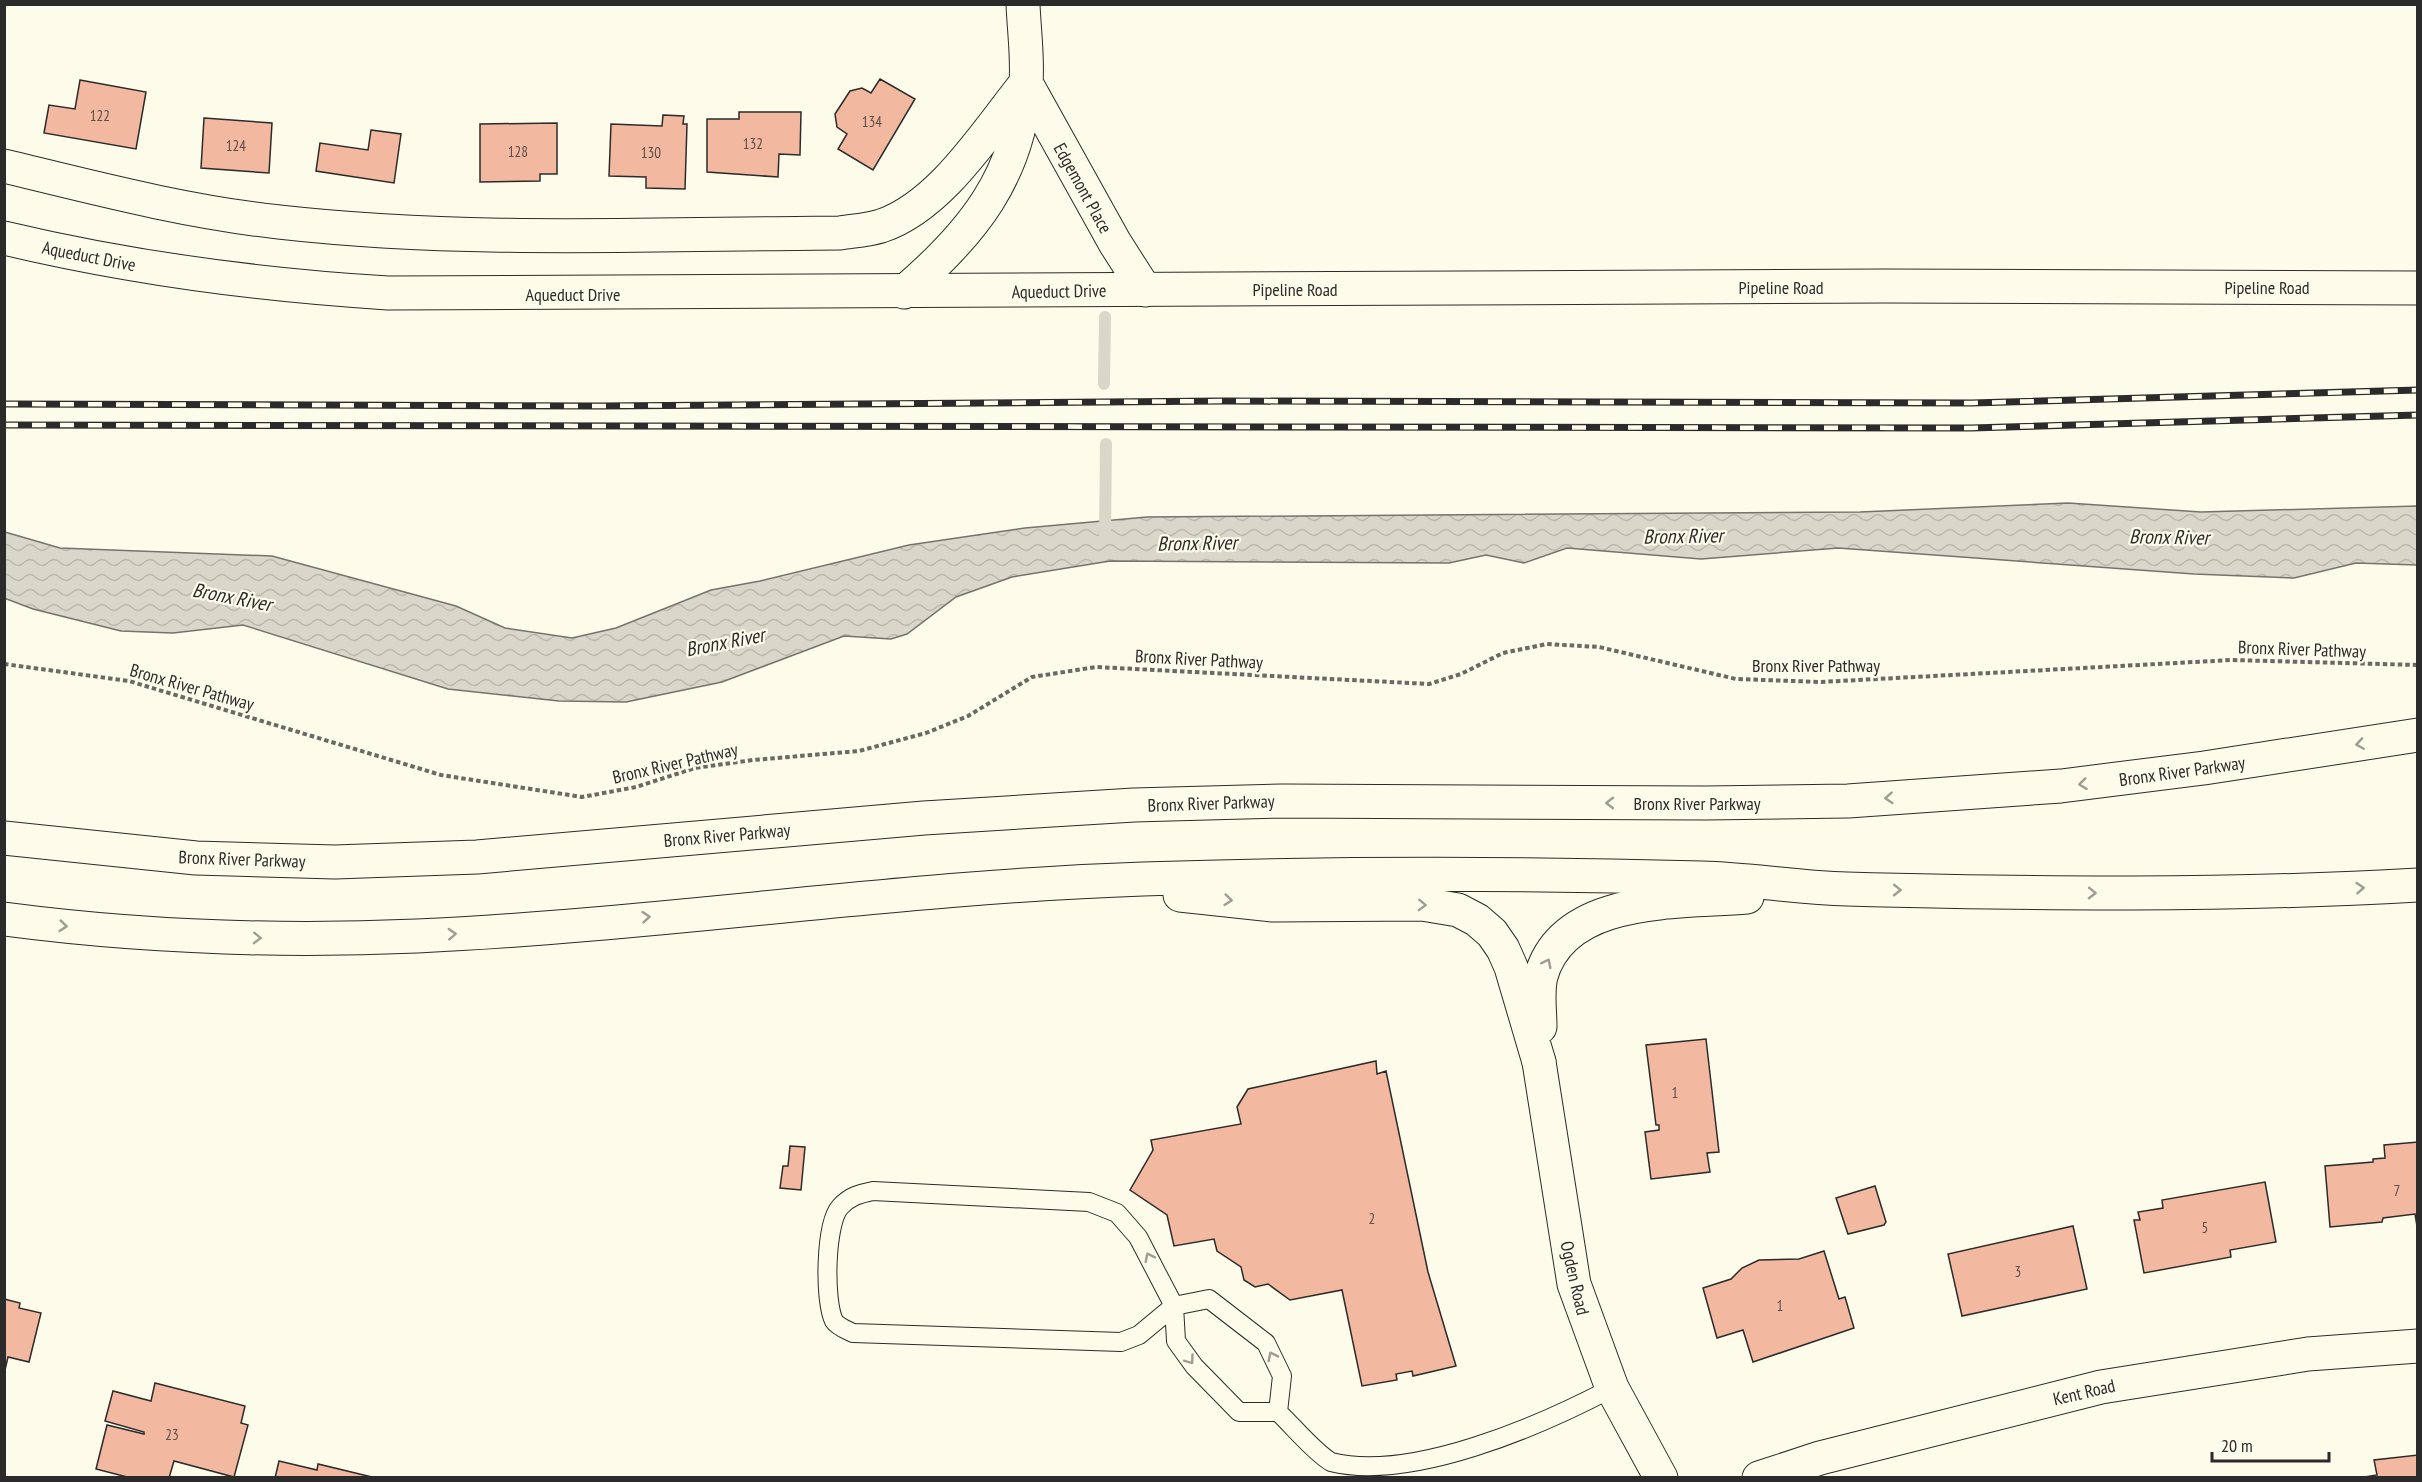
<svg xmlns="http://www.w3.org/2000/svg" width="2422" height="1482" font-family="'PT Sans Narrow',sans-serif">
  <defs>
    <pattern id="water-waves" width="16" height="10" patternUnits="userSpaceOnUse" patternTransform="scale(1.5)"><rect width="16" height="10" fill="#d8d7c9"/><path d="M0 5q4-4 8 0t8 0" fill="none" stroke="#bab9ad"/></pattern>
  </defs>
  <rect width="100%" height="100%" fill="#fdfbea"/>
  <path fill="url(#water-waves)" stroke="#74746e" stroke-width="1.5" d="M2068,503l133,9 216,-6v59l-61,-2 -62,15 -100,-4 -356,-26 -137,11 -134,-11 -43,15 -38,-8 -37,8 -339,-2 -98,16 -56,20 -49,37 -16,5 -47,-3 -122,46 -96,20 -67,-1 -111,-12 -205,-64 -70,8 -52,-2 -88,-22 -29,-11 1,-66 55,16 212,8 184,50 49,22 67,10 44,-10 95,-38 49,-9 149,-36 116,-17 122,-11 713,-5z"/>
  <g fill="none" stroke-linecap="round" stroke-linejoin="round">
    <path stroke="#d8d7c9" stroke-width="12" d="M1104,384l1,-67
      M1105,536l1,-92"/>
  </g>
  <path fill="#f2b8a0" stroke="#2b2b2b" stroke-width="1.5" d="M880,79l35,20 -42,71 -35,-21 9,-15 -10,-7 -2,-13 15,-23 12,-3 9,5z
    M80,80l66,12 -10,57 -92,-16 5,-28 26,4z
    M739,112h62l-1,43 -21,-1 -1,23 -71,-5v-53h32z
    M663,115l21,1 -1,8h4l-2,65 -39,-1v-11l-37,-1 2,-52 51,2z
    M204,118l68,5 -3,50 -68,-5z
    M557,123v51h-17v7l-60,1v-58z
    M371,130l30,4 -7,49 -78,-12 4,-28 48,7z
    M1706,1039l13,113 -12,1 3,19 -59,7 -6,-47 14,-2v-5h-3l-10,-80z
    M1376,1061l1,13 9,-3 42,201 28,94 -43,10 -1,-5 -16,3 1,6 -35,6 -20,-96 -52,10 -22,-16 -13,3 -11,-7 -3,-13 -24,-16 -3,-12 -40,7 -7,-31 -37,-25 23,-40 -2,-10 90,-16 -4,-17 11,-18z
    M2418,1142v91l-3,-19 -32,4 -1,4 -52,5 -5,-61 48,-4v-3l12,-1 -1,-13z
    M790,1146l15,1 -4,43 -21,-2 3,-22h5z
    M2265,1182l11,60 -46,8 1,7 -87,16 -10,-53h6l-2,-8 25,-4 -1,-8z
    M1875,1186l11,36 -2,3 -36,9 -12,-36z
    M2073,1226l14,63 -125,27 -14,-62z
    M1824,1251l15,48 6,-2 9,31 -101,34 -10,-32 -26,8 -14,-50 28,-9 11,-11 17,-8 40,-1z
    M4,1299l16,4 -1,5 22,5 -12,49 -21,-5 -3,13z
    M155,1383l90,23 -4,17 7,2 -14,52 -60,-16 -5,17h-38l-35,-9 11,-44 37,9v-2l-39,-11 8,-30 38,10z
    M2418,1455v23h-60l19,-3 -3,-15z
    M279,1461l38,9 1,-6 58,14h-101z"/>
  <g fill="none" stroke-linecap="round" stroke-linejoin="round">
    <defs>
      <path id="service" d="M1278,1412l4,-36 -16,-33 -57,-44 -35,7 -35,29 -18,7 -268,-9c-6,-3 -15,-6 -19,-12 -10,-20 -9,-97 6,-114 10,-11 19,-13 33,-16l216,11 28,11 21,24 36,69 2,35 18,25 45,46h39c15,14 36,40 53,50 80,20 209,-36 281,-74"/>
      <path id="minor" d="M4,166c91,22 182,46 275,56 186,21 374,12 561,11 13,-2 28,-3 41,-7 60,-20 106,-95 145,-143l89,160 30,47
        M904,292c68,-58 115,-116 122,-209 2,-25 -2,-53 -3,-79
        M1539,1062l35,222 38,104 49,90
        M1759,1478l61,-20 281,-71 207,-33 110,-8"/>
      <path id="tertiary" d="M4,238c126,30 255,47 384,55l1496,-7 534,2"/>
      <path id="trunk" d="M4,838l192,20 139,4 142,-5 447,-39 210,-13 148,-4 424,2 142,-2 213,-15 143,-18 214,-33
        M1180,895l93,10 149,-1 36,6 19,10 15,13 11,16 8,18 28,95
        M4,919c137,18 275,23 413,17 242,-11 483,-49 726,-57 186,-6 373,-6 559,-1 48,1 96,10 145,11 190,5 380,7 571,-4
        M1540,1027c0,-16 -3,-35 1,-51 23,-82 139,-73 206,-79"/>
    </defs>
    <use href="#service" stroke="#2b2b2b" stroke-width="20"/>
    <use href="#minor" stroke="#2b2b2b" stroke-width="35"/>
    <use href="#tertiary" stroke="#2b2b2b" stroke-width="35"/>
    <use href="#trunk" stroke="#2b2b2b" stroke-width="35"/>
    <path stroke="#6a6964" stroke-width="4" stroke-dasharray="4.5 3" stroke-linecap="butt" d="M4,664l125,17 312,94 141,22 54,-10 59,-19 58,-8 106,-9 67,-18 42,-17 64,-39 64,-10 333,17 32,-10 42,-21 44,-9 52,3 137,32 85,3 411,-22 186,5"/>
    <use href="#service" stroke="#fdfbea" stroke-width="18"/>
    <use href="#minor" stroke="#fdfbea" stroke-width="33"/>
    <use href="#tertiary" stroke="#fdfbea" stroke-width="33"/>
    <use href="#trunk" stroke="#fdfbea" stroke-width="33"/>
    <defs>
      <path id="rail" d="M4,404l597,2 623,-5 748,2 446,-13
        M4,425l1967,3 447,-13"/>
    </defs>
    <use href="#rail" stroke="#2b2b2b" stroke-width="7"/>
    <use href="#rail" stroke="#fdfbea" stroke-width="4.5" stroke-dasharray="14" stroke-linecap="butt"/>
  </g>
  <defs><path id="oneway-chevron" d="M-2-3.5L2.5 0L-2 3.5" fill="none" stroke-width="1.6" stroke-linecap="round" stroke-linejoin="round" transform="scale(1.5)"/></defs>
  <g stroke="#9e9d94">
    <use href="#oneway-chevron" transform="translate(2360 744) rotate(171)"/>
    <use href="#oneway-chevron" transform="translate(2083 784) rotate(173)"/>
    <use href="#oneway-chevron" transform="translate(1889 798) rotate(176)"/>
    <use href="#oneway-chevron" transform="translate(1610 803) rotate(-180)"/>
    <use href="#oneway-chevron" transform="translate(2360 888) rotate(-4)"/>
    <use href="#oneway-chevron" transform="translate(1897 890) rotate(1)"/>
    <use href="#oneway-chevron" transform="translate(2092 893) rotate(1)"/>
    <use href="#oneway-chevron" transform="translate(1228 900) rotate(6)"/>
    <use href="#oneway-chevron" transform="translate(1422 905) rotate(2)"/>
    <use href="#oneway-chevron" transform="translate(646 917) rotate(-5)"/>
    <use href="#oneway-chevron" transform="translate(63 926) rotate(6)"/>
    <use href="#oneway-chevron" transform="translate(452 934) rotate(-3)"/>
    <use href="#oneway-chevron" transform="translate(257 938) rotate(2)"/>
    <use href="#oneway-chevron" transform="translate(1547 963) rotate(-63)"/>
    <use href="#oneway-chevron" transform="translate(1149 1257) rotate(-117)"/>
    <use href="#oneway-chevron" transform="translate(1272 1356) rotate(-116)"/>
    <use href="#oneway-chevron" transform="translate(1190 1360) rotate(54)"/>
  </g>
  <g text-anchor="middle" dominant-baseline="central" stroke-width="4.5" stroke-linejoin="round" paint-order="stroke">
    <g font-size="15" fill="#5d4e48">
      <text x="100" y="115">122</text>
      <text x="872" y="121">134</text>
      <text x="753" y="143">132</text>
      <text x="236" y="145">124</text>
      <text x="518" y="151">128</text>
      <text x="651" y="152">130</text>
      <text x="1675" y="1092">1</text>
      <text x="2397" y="1190">7</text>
      <text x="1372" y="1218">2</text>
      <text x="2205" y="1227">5</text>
      <text x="2018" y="1271">3</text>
      <text x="1780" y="1305">1</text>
      <text x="172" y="1434">23</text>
    </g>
    <g font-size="18" fill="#2b2b2b" stroke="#fdfbea">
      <text transform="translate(1083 188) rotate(61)">Edgemont Place</text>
      <text transform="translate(89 256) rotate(11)">Aqueduct Drive</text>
      <text x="1781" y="287">Pipeline Road</text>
      <text x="2267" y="287">Pipeline Road</text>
      <text x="1295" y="289">Pipeline Road</text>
      <text transform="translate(1059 291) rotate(-1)">Aqueduct Drive</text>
      <text x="573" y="294">Aqueduct Drive</text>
      <text transform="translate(2302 649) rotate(2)">Bronx River Pathway</text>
      <text transform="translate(1199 659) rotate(3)">Bronx River Pathway</text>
      <text x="1816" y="665">Bronx River Pathway</text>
      <text transform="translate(192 687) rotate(16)">Bronx River Pathway</text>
      <text transform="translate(675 763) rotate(-13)">Bronx River Pathway</text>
      <text transform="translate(2182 771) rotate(-8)">Bronx River Parkway</text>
      <text transform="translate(1211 803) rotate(-2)">Bronx River Parkway</text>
      <text x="1697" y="803">Bronx River Parkway</text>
      <text transform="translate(727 835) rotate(-5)">Bronx River Parkway</text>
      <text transform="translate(242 859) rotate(2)">Bronx River Parkway</text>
      <text transform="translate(1575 1278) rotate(77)">Ogden Road</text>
      <text transform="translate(2084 1392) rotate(-13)">Kent Road</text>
    </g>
    <g font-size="20" font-style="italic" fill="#2b2b2b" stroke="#fdfbea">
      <text transform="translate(1683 536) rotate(-1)">Bronx River</text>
      <text transform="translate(2169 537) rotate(1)">Bronx River</text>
      <text transform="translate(1197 543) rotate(-1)">Bronx River</text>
      <text transform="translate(232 597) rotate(11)">Bronx River</text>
      <text transform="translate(725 642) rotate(-11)">Bronx River</text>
    </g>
  </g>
  <rect width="2422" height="1482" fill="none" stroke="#2b2b2b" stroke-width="12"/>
  <path d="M2212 1452v9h117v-9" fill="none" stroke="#2b2b2b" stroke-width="3"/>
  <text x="2221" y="1452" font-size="18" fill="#2b2b2b" stroke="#fdfbea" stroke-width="4.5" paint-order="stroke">20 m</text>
</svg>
